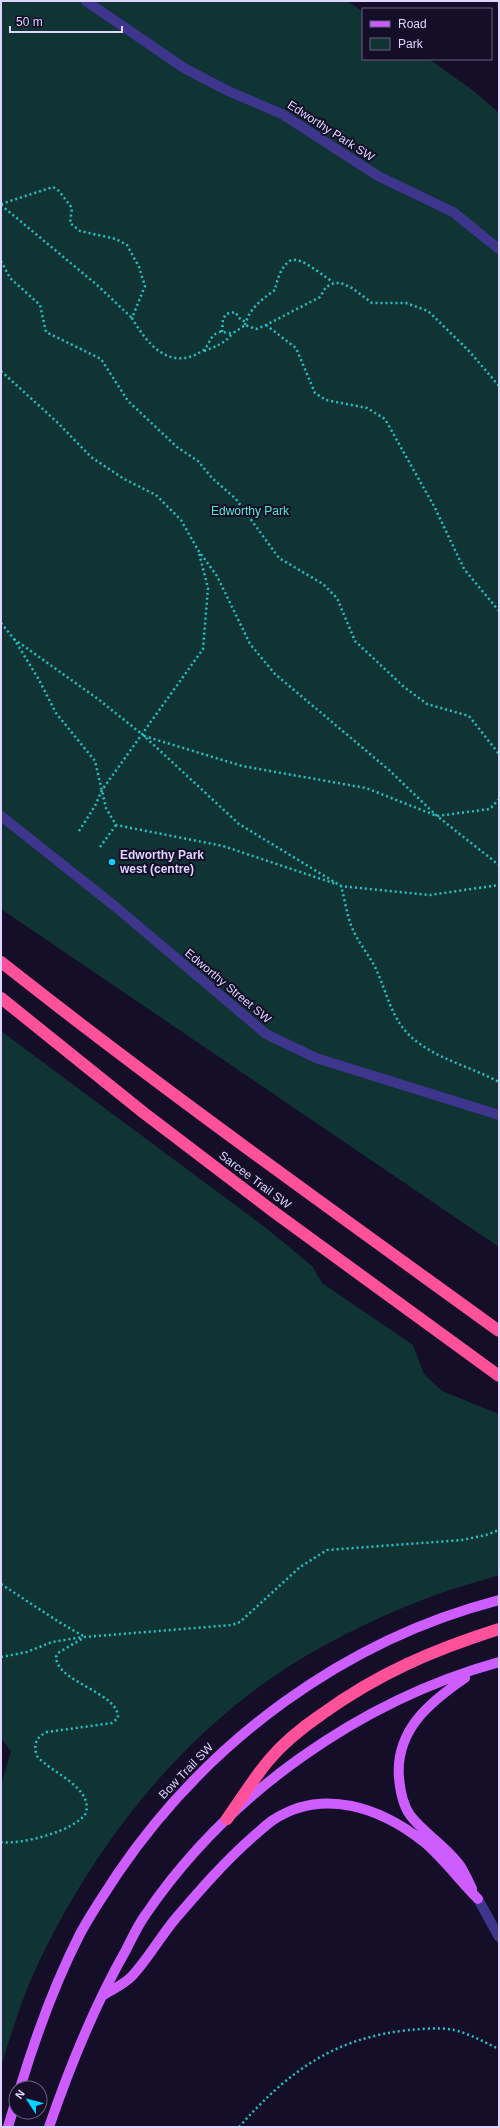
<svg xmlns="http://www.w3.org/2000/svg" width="500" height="2128" font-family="Helvetica,sans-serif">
  <rect width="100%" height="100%" fill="#140e29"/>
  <path fill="#103334" d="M1,1h347l15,11v47h66l46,33 24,21v1134l-498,-338z
    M1,1031l265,197 46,38 10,17 91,62 11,29 18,17 57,23v161c-25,8 -52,15 -77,25 -33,13 -66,28 -97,45 -132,71 -231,196 -292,330 -13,29 -22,61 -32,91v-281l10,-34 -10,-13z"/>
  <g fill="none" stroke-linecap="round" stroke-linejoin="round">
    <path stroke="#25c3c4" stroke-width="2.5" stroke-dasharray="2 3" stroke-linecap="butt" d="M1,204l52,-17 6,4 13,17 -2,15 10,8 36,8 11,6 12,22 6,19 -13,32c15,26 38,54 70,33 7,-4 7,-14 15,-18 5,-3 10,1 15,0 4,-1 10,-6 13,-8l11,4 10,-4 54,-28 6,-10 8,-4h7l11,5 20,15h34l22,8 41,40 30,35
      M1,205l96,80 35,33
      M1,261l9,17 30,27 6,27 55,27 27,42 49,46 21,14 14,17 24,21 43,59 44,26 14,14 18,43 49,46 23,17 42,12 30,38
      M245,325c4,-16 17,-26 30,-35 2,-10 6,-24 16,-30 11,-3 32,16 42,22
      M266,325l30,23 19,45 11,7 41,8 18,11 50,89 29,61 35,42
      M222,332l1,-13 3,-5 9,-2 6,8 5,2
      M204,351c11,-4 21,-8 28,-17
      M1,371l57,52 33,34 33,22 32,16 25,25 17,30 19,26 33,68 25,30 114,96 48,46 62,49
      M1,623l13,16 24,39 18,35 39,48 11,47 10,17 107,21 113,38
      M14,639l84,60 45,36 96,89 102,62c4,14 6,31 12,44 6,13 15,24 22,37 14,29 16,57 45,77 24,17 53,24 79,38
      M144,736l98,30 124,22 71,28 53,-7 9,-10
      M79,831l16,-25 7,-16 101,-141 5,-61 -9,-35
      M100,847l16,-22
      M340,886l90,9 69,-10
      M1,1584l58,38 26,15
      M1,1657l26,-5 25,-10 31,-5
      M1,1842c20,3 74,-11 85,-29 7,-26 -35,-40 -49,-57 -4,-11 -1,-19 10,-24l65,-9 6,-5c1,-26 -61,-35 -62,-61l2,-4 27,-16 147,-12 8,-3 60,-55 27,-17 135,-10 24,-5 13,-5
      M239,2127c49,-55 94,-89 170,-97 14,-1 31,-3 45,0 16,4 30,12 45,19"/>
    <path stroke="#3e358c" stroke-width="10" d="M86,1l98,67 44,23 54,23 96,62 75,36 46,37
      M1,816l116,92 149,126 50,24 183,57
      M478,1899l21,38"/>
    <path stroke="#cd5dff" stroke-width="10" d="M465,1678c-35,24 -70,52 -66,100 1,11 4,27 11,37 14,19 38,32 51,52 4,7 8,15 11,22
      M102,1996c9,-6 23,-12 30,-20 16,-17 28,-39 44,-58 25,-29 50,-58 79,-83 6,-5 12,-11 18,-15 50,-33 108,-12 151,22 19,16 36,39 54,57
      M20,2088c16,-53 35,-105 60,-154 11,-21 25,-41 38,-61 90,-132 226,-233 381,-273
      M8,2127l8,-27
      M49,2127c21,-61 45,-121 77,-177 6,-12 12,-25 20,-36 82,-120 213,-213 353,-252"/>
    <path stroke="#ff5199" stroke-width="12" d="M1,962c162,128 331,248 498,369
      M1,998l143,115 130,99 225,164
      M227,1819c14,-20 27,-41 42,-59 15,-18 34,-33 53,-46 57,-41 111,-64 177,-85"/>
  </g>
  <circle fill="#02d5ff" stroke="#140e29" stroke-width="1.5" cx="112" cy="862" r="4"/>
  <g text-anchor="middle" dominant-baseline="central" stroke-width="4" stroke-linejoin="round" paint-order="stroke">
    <g font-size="12" fill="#ded6ff" stroke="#140e29">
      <text transform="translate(331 131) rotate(33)">Edworthy Park SW</text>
      <text transform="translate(228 986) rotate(40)">Edworthy Street SW</text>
      <text transform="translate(255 1180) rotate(37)">Sarcee Trail SW</text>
      <text transform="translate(186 1771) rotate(-46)">Bow Trail SW</text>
    </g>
    <g font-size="12" fill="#58eacf" stroke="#140e29">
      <text x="250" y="511">Edworthy Park</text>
    </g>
    <g font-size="12" font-weight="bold" fill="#ded6ff" stroke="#140e29" text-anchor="start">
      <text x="120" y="855">Edworthy Park<tspan x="120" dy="14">west (centre)</tspan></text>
    </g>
  </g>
  <rect width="500" height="2128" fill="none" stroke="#ded6ff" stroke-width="4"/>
  <rect x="362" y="8" width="130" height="52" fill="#140e29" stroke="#655e7f"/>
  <rect x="370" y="21" width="20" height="6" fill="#cd5dff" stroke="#655e7f"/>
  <text x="398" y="28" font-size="12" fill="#ded6ff">Road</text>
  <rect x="370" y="38" width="20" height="12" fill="#103334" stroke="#655e7f"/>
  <text x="398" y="48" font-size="12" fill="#ded6ff">Park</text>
  <g transform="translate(28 2100) rotate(306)"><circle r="19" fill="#140e29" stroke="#655e7f"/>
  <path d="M0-3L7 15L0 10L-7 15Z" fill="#02d5ff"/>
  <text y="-6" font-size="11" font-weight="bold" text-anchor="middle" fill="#ded6ff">N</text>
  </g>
  <path d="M10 26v6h112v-6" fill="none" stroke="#ded6ff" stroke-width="2"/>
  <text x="16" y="26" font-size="12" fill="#ded6ff" stroke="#140e29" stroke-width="3" paint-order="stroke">50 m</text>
</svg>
